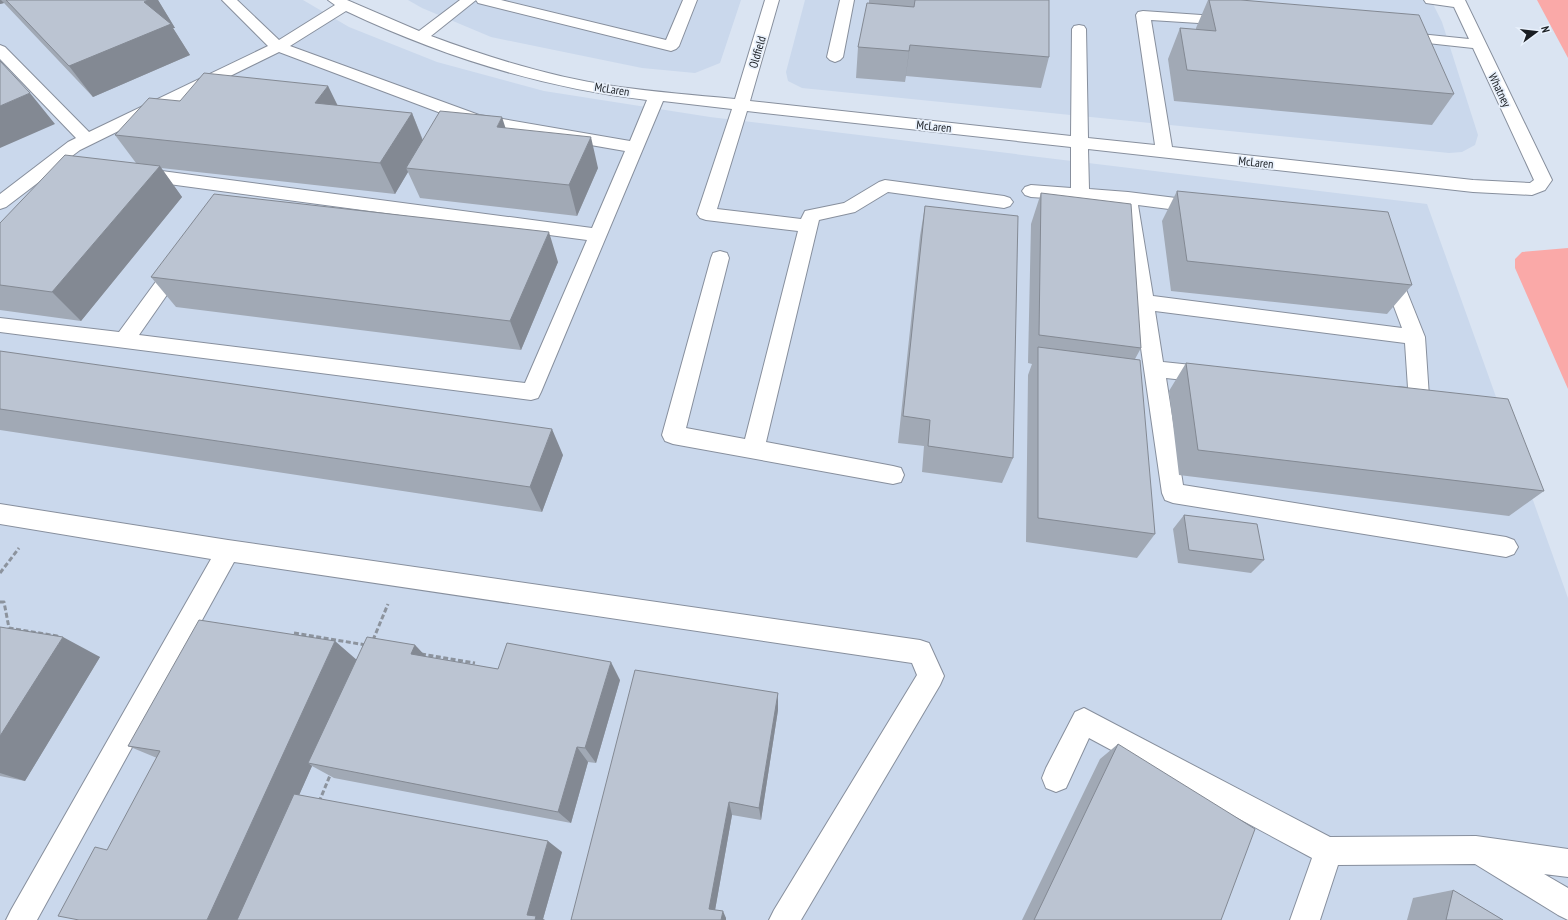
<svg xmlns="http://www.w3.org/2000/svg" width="1568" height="920" font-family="'PT Sans Narrow',sans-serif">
  <rect width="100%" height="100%" fill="#dae4f2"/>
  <path fill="#cad8ec" d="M0,0h303l46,27 88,35 107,29 166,26 717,87 141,394v322h-1568z
    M408,0h333l-21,63 -25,10 -53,-5 -151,-31 -69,-29z
    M805,0h626l11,22 36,113 -3,10 -13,7 -13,1 -647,-65 -14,-7 -2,-9z"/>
  <path fill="#faa9a8" d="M1537,0h31v58z
    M1568,248v141l-53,-121v-9l7,-7z"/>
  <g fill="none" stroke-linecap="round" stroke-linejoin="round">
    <defs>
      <path id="minor" d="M222,0h15l42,40 56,-35 -7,-5h19l72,31 41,-31h41l165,40 17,-40h14l-18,46 -3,3 -5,2 -193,-48 -2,-3 -45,36c59,22 120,41 182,50 40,6 81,9 122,13l30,-99h14l-29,101 321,35 1,-107 2,-3 5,-1 5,1 2,3 2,109 67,7 -19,-130 2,-3 5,-1 87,6 5,1 2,3 -2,3 -5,1 -79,-5 21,127 301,33 57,3 4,-3 -61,-132 -73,-8 -5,-1 -2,-3 2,-3 5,-1 69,7 -15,-32 -28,-4 -2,-3h41l87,180 -7,10 -13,5 -59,-3 -385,-43 1,40 39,3 72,9 6,2 3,4 -3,4 -6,2 -62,-8 15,91 249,32 -21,-56 2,-5 7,-2 7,2 28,70 4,60 -3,6c-11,4 -25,2 -36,-2l-3,-6 3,-6 7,-2 11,1 -3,-45 -250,-32 8,51 48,5 7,2 3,6 -3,6 -7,2 -45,-5 17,107 323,52 8,3 4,7 -4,7 -8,3 -333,-54 -8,-3 -3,-7 -42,-290 -89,-6 -6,-2 -3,-4 3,-4 6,-2 40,3v-41l-324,-36 -30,98 84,10 4,-8 39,-8 35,-21 6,-2 119,16 6,2 3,4 -3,4 -6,2 -116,-16 -33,20 -36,8 -53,222 127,24 8,2 3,7 -3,7 -8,2 -220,-40 -8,-3 -3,-6 49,-177 2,-5 7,-2 7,2 2,5 -43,170 59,11 53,-208 -92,-11 -6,-2 -3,-4 35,-105 -69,-8 -122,291 -3,6 -7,2 -531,-68v-14l119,14 52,-71 7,-2 7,2 2,5 -48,69 386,48 62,-143 -448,-60 -6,-2 -3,-4 3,-4 6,-2 453,60 33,-77 -155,-27 -191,-72 -199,98 -12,9 25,4 3,4 -3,4 -6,2 -31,-4 -50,38 -6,2v-15l68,-52 8,-4 -76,-79v-14l5,2 84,85 179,-86zM346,11c95,45 197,77 301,89l-17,41 -151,-26 -189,-69z
        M840,0h14l-11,57 -3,3 -5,2 -5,-2 -3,-3z
        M0,504l228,36 692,100 9,3 15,33 -4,9 -139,235h-32l5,-10 143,-235 -5,-12 -678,-101 -197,358h-31l5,-10 200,-351 -211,-35z
        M1084,708l246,129 146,-1 92,13v28l-24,-3 24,14v32l-10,-5 -83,-51 -137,1 -18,55h-30l22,-62 -223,-120 -23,50 -10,4 -10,-4 -4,-10 4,-10 29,-56z"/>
    </defs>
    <use href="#minor" stroke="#878f9d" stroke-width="2"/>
    <path stroke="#8c939d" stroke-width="3" stroke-dasharray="5 2.5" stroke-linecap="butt" d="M0,573l19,-25
      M0,602h4l5,26 48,8 -1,1
      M294,633l72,12
      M373,640l15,-36
      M421,654l54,9
      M319,802l12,-29"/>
    <use href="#minor" fill="#fff" fill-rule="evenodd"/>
  </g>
  <path fill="#a1a9b5" d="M0,0h158l17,28h-2l17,27 -97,42 -89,-94 -4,1z
    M869,0h180v57l-8,31 -135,-12 -1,6 -49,-4 2,-31 11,-43z
    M1208,0h33l213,94 -22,31 -258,-24 -6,-42 12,-31 16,2v-2z
    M328,86l10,20 74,7 11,27 82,-12 93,40 -21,48 -157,-18 -12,-26 -13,22 -234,-26 21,29 -101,124 -81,-11v-87l136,-60 -21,-28 65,-34z
    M1177,191l235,94 -25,29 -216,-23 -9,-70z
    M1041,193l100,155 -6,11 20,175 -18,24 -111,-16 2,-167 4,-11 -4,-1 3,-139z
    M925,206l88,252 -11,25 -80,-11 2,-26 -26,-3 22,-207z
    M558,262l-37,88 -345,-43 -25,-30z
    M0,351l563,104 -21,57 -542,-82z
    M1186,363l358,128 -35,25 -330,-41 -10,-84z
    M1184,515l80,45 -13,13 -73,-10 -5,-34z
    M0,627l100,30 -75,124 -25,-5z
    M415,645l11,12 72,12 122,11 -24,83 -8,-1 -17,61 -237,-45 -22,-12 -13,29 263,57 -19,67 2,1h-466l78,-162 -29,-12 229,-87z
    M778,693v17l-17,110 -29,-5 -17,95 11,8v2h-155z
    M1118,744l103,176h-199l78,-161z
    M1453,890l50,30h-96l6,-22z"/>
  <path fill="#838993" d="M0,0h1l3,3 -4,1z
    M148,0h10l17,28h-2l17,27 -97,42 -24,-31 75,-64z
    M910,45l-5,37 4,-31z
    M328,86l15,31 -28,-14z
    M30,93l25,31 -55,24v-42z
    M412,113l12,31 -18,24 2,4 -13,22 -15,-31z
    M502,117l10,31 -15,-21z
    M591,137l7,31 -21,48 -8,-31z
    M160,166l22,31 -101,124 -29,-29z
    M549,232l9,30 -37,88 -11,-29z
    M552,429l11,26 -21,57 -12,-25z
    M63,637l37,20 -75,124 -25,-8v-37z
    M335,641l23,20 -50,102 4,3 -68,154h-37z
    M415,645l19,20 -23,-11z
    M611,662l9,18 -24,83 -11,-15z
    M778,693v17l-17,110 -2,-12z
    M577,747l11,15 -17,61 -13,-11z
    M729,802l3,13 -18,101 -5,-7z
    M548,841l14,11 -19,67 2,1h-10l-8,-5z
    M723,911l3,7v2h-5z"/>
  <path fill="#bbc4d2" stroke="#838993" d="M6,0h142l-4,2 27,22 -102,42z
    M915,0h134v57l-139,-12 -1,6 -51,-4 9,-44 47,4z
    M1209,0h32l178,15 35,79 -267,-24 -7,-42 36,3z
    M0,61l30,32 -30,13z
    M204,73l124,13 -13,17 97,10 -32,50 -265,-28 34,-37 31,3z
    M440,111l62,6 -5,10 94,10 -22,48 -163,-17z
    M65,155l95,11 -108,126 -52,-7v-62z
    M1177,191l211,21 24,73 -225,-24z
    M1041,193l90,11 10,144 -102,-13z
    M214,194l335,38 -39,89 -359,-44z
    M925,206l93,10 -5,242 -85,-12 2,-26 -27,-4z
    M1038,347l102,13 15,174 -117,-16z
    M0,351l552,78 -22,58 -530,-78z
    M1186,363l322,36 36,92 -346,-41z
    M1184,515l73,9 7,36 -75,-10z
    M199,620l136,21 -128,279h-128l-21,-4 37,-69 12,3 53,-99 -32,-5z
    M0,627l63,10 -63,99z
    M367,637l48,8 -4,9 87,15 9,-26 104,19 -26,86 -8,-1 -19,65 -250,-49z
    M635,670l143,23 -19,115 -30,-6 -20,107 14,2 -2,9h-150z
    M1118,744l137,85 -34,91h-187z
    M294,794l254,47 -21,74 9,1 -1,4h-298z
    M1453,890l50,30h-57z"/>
  <g text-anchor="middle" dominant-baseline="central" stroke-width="3.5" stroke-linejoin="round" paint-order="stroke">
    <g font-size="12" fill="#191d22" stroke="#e9f1fc">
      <text transform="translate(757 52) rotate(-74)">Oldfield</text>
      <text transform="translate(612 89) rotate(9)">McLaren</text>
      <text transform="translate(1500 90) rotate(64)">Whatney</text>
      <text transform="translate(934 126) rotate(6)">McLaren</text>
      <text transform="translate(1256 162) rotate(6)">McLaren</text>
    </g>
  </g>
  <g transform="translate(1536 32) rotate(75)" stroke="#e9f1fc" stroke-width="3" paint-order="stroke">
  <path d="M0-3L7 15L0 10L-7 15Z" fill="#191d22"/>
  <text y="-6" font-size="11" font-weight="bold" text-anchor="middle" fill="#191d22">N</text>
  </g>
</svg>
